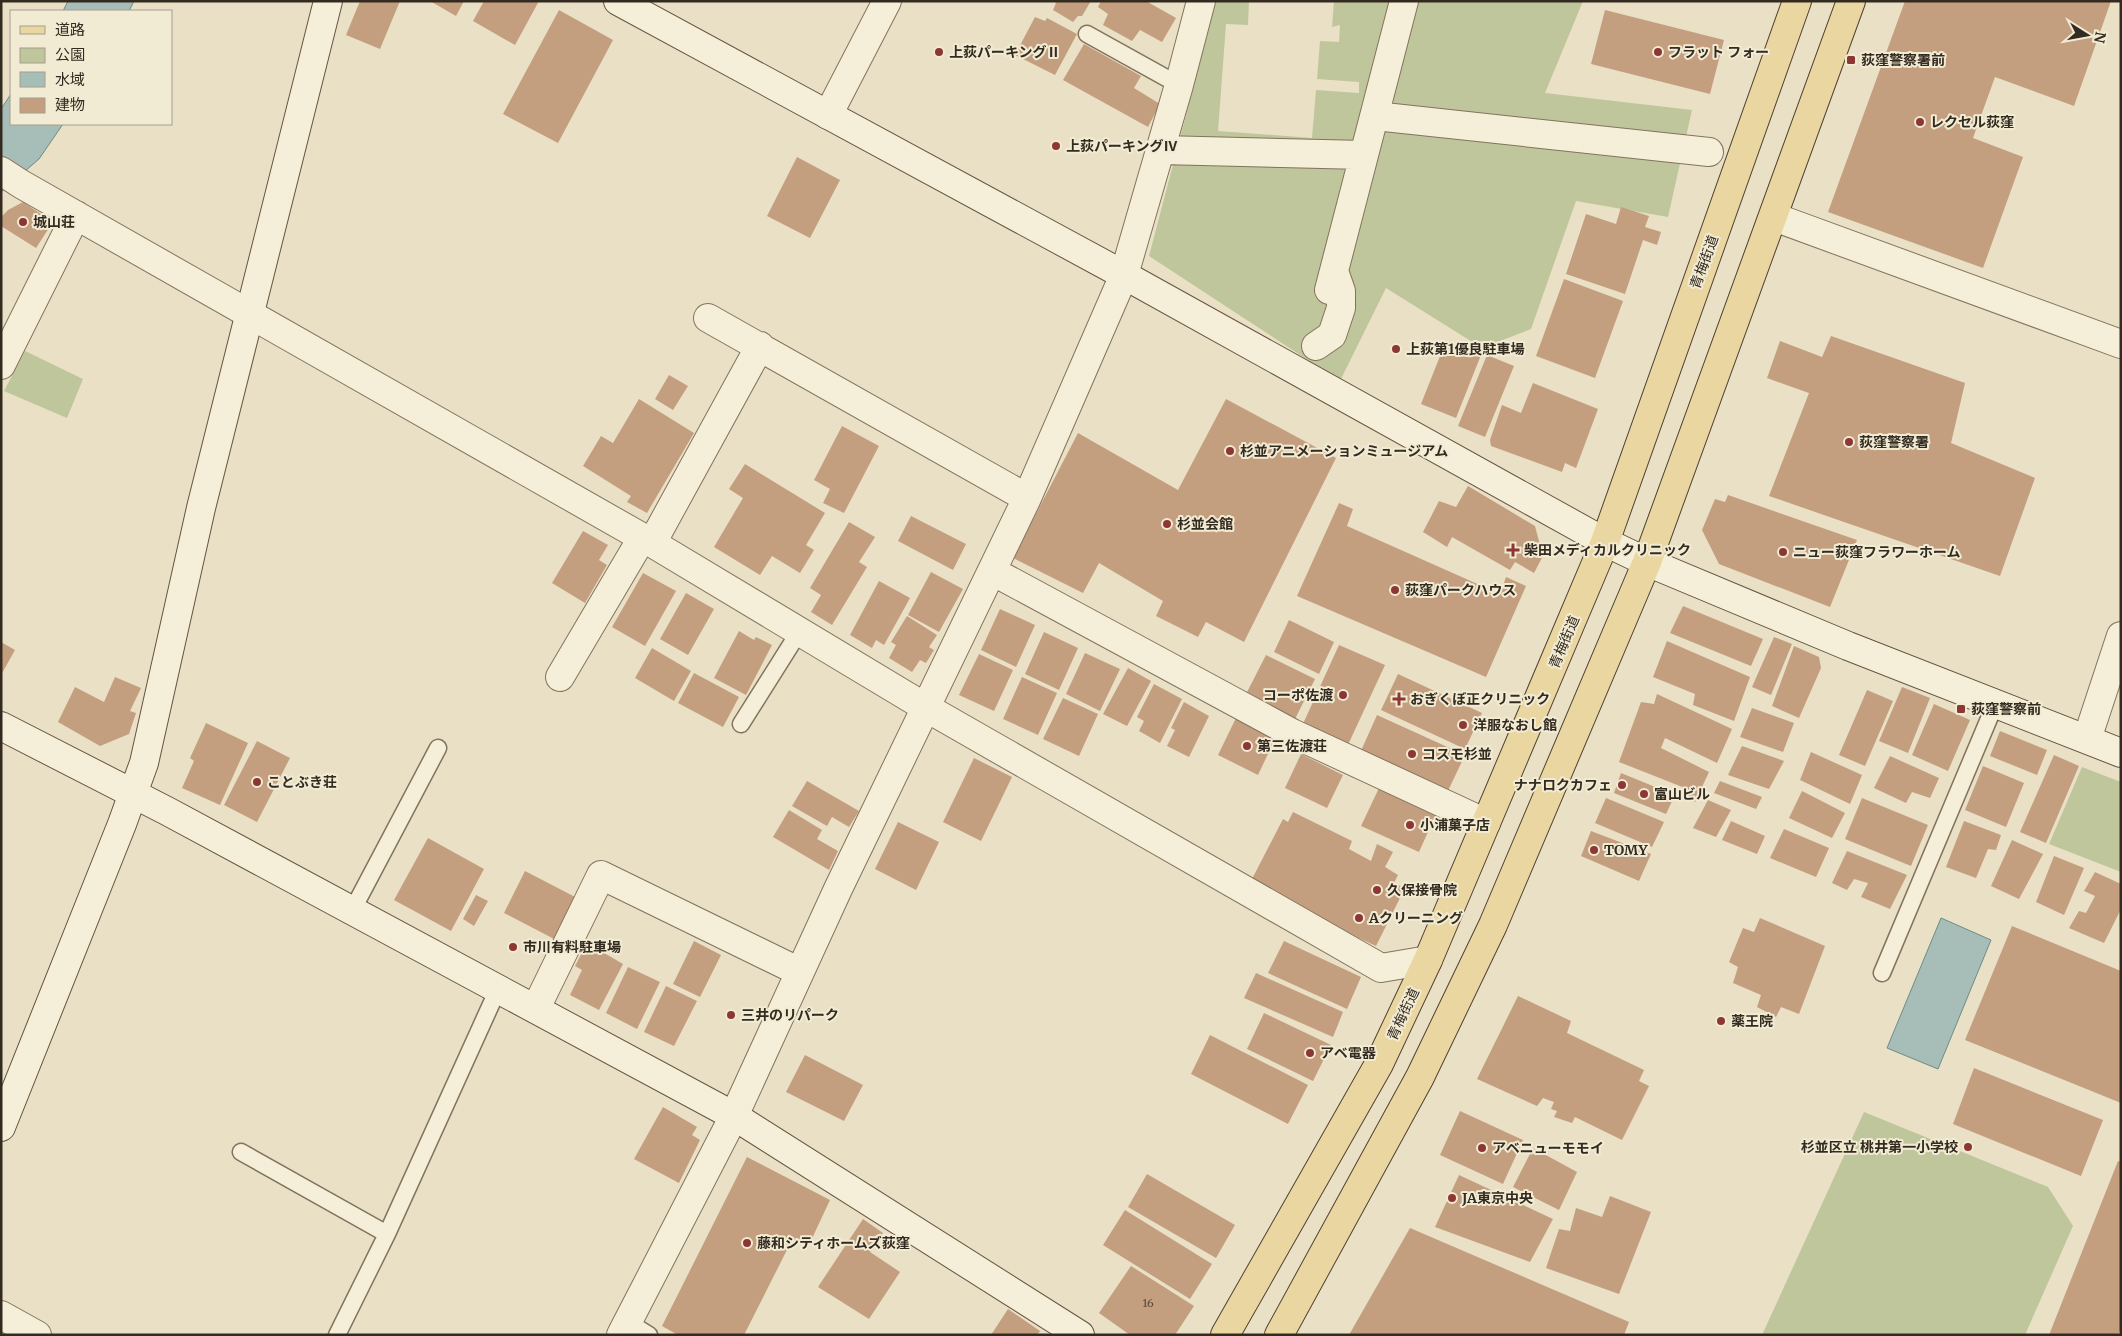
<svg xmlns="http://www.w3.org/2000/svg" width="2122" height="1336" font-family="Merriweather,'Noto Sans JP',serif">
  <rect width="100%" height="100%" fill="#e9e0c6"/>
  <path fill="#bfc69b" d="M1216,1h33l-1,24 -22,-1 -8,107 94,7 4,-48 43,3v-11l-42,-3 3,-38 19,1 1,-17 -8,2 2,-26h249l-38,92 147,17 -24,107 -92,-16 -45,128 -49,19 -96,-60 -46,93 -191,-125z
    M25,351l58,28 -16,39 -63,-27z
    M2082,767l39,15v90l-72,-28z
    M1864,1112l184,75 25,39 -48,109h-263z"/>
  <path fill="#a7bdb8" stroke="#6e8b85" d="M68,1h66l-5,10h-66z
    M11,94v30h52l-24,35 -38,33v-83z
    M1941,918l50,22 -53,129 -51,-21z"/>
  <path fill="#c49f7f" d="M360,1h40l-20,48 -34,-14z
    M430,1h34l-8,15z
    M484,1h55l-24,44 -42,-24z
    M1054,1h37l-9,15h-4l-5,6 -20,-12 3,-7z
    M1101,1h45l30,17 -14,24 -22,-12 -8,11 -29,-16 5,-11 -10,-7z
    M1905,1h206l-37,105 -79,-29 -22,61 50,19 -40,111 -155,-56z
    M559,10l54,30 -55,103 -55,-29z
    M1605,10l119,30 -14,54 -119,-30z
    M1035,17l10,4 2,-3 30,16 -22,41 -40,-20z
    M1084,44l57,32 -7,12 26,16 -12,23 -85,-47z
    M797,157l43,23 -30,58 -43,-22z
    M23,202l18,12 8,14 -13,20 -35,-22v-9l7,-7z
    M1621,207l28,9 -4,11 16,5 -4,13 -14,-5 -18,54 -59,-20 20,-60 30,10z
    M1564,279l59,22 -28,77 -59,-22z
    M1831,336l134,47 -14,60 84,35 -35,98 -231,-80 40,-103 -42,-15 13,-37 42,16z
    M1446,341l35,14 -25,63 -35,-14z
    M1487,355l27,11 -29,71 -27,-11z
    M669,375l19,11 -15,24 -18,-11z
    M1533,383l65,26 -22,59 -11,-5 -3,9 -71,-26 -1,-6 12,-35 19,8z
    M639,399l55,34 -47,80 -20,-11 4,-6 -48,-30 18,-30 12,7z
    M1226,399l110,59 -92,184 -38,-20 -8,15 -42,-21 7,-15 -64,-38 -16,30 -70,-35 65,-125 100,57z
    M842,426l37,20 -35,67 -21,-10 7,-14 -16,-9z
    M745,464l80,49 -19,32 8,5 -14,23 -28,-17 -12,19 -46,-28 29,-49 -14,-9z
    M1468,486l67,40 8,30 -9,17 -19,-11 -5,8 -58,-33 -5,10 -24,-15 16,-31 17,6z
    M1728,495l129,45 -27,67 -111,-43 -17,-34 13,-31 10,3z
    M1339,503l14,6 -6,17 153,68 6,-17 20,9 -40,91 -189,-81z
    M911,516l55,28 -13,26 -55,-29z
    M849,522l26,15 -16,25 8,5 -35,58 -21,-13 10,-17 -11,-7z
    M583,531l25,14 -9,15 8,5 -22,38 -33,-20z
    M931,572l32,17 -24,43 -31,-17z
    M643,573l33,18 -31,55 -33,-19z
    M879,581l31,17 -26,47 -8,-5 -4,8 -22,-13z
    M686,593l28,16 -26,46 -28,-16z
    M1683,606l80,33 -12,27 -81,-33z
    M1000,609l35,16 -19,42 -35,-17z
    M907,616l30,19 -8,12 5,3 -8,13 -6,-3 -8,12 -23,-14 7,-13 -5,-3z
    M1289,620l45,22 -15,32 -45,-22z
    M739,631l15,9 2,-3 16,8 -26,50 -32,-17z
    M1044,632l34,16 -19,42 -34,-16z
    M1774,637l18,7 -21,51 -19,-8z
    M1667,641l83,36 -16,44 -41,-16 2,-11 -42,-17z
    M1,642l14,8 -14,25z
    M1339,645l46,20 -38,82 -45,-21z
    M1794,646l25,11 2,11 -22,50 -27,-12z
    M652,648l39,23 -17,30 -39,-23z
    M1085,653l35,16 -20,42 -34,-17z
    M979,654l34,16 -19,41 -35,-16z
    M1266,655l49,24 -21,42 -49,-25z
    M1128,668l23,13 -24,45 -24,-12z
    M694,673l45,24 -16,30 -45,-24z
    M1398,674l84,39 -17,36 -84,-39z
    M115,677l26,11 -11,23 6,2 -7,21 -29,12 -42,-24 17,-35 29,15z
    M1022,677l35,16 -19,42 -35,-16z
    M1154,684l28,15 -22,44 -21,-12 5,-10 -7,-4z
    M1902,687l28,11 -22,55 -29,-12z
    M1867,690l26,11 -28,65 -26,-11z
    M1657,694l75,35 -15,34 -52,-25 -4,10 48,24 -14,30 -9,-5 -1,-9 -66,-26 22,-60 13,2z
    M1063,698l35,16 -19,42 -36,-17z
    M1184,702l25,14 -20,41 -22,-11 8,-16 -4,-2z
    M1934,704l36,16 -22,51 -36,-16z
    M1752,708l42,15 -11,29 -43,-15z
    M1377,715l88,40 -18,38 -87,-40z
    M1236,718l40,19 -18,38 -40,-20z
    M206,723l42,20 -28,62 -38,-17 12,-27 -4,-3z
    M2000,731l47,19 -10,25 -47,-19z
    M257,741l33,17 -33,64 -33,-17z
    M1742,746l42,15 -15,28 -41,-14z
    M1811,752l51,23 -12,29 -50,-24z
    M1301,754l42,21 -16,33 -42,-20z
    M2054,755l25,11 -33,77 -26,-11z
    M1890,756l49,22 -9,20 -18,-6 -6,11 -32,-15z
    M974,758l38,19 -31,64 -38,-19z
    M1983,766l41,17 -18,44 -41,-17z
    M1621,773l54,22 -9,19 -52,-21z
    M807,781l52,30 -10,16 -17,-10 -5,9 -35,-20z
    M1720,781l42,16 -6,12 -42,-16z
    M1379,788l57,26 -17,38 -58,-26z
    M1802,791l43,22 -13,25 -43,-20z
    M1606,798l58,24 -12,25 -57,-24z
    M1862,798l66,27 -17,41 -66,-27z
    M1708,800l23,10 -15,27 -23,-9z
    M789,810l33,20 -5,9 21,12 -9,19 -56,-33z
    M1293,812l59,29 -3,8 22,12 6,-17 16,8 -8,15 13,8 -4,8 11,5 -29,58 -84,-39 3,-5 -44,-21 32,-62 5,3z
    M1731,821l34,15 -8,18 -35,-14z
    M1964,821l37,14 -5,15 -8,-1 -12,29 -30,-11z
    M898,822l41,20 -23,48 -41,-21z
    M1784,829l45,19 -13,29 -46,-19z
    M1591,831l60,23 -12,27 -58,-25z
    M428,838l56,31 -33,62 -57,-31z
    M2012,840l31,14 -24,45 -28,-13z
    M1847,851l60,24 -17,34 -29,-12 7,-14 -14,-4 -7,11 -15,-7z
    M2054,856l30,12 -20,47 -28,-13z
    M525,871l54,28 -21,42 -54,-28z
    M2095,872l26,12v25l-17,34 -35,-15 10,-17 7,2 9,-17 -11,-5z
    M476,895l12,6 -14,25 -11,-7z
    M1760,918l65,28 -26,68 -18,-7 -5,10 -19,-10 4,-12 -28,-12 5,-16 -9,-5 14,-34 11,4z
    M2012,926l109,45v132l-156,-63z
    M694,941l27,14 -21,42 -27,-13z
    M1284,941l77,36 -14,32 -79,-36z
    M587,943l36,21 -24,46 -29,-15 12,-25 -7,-4z
    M628,967l32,15 -23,47 -31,-16z
    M1256,973l87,39 -10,25 -89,-39z
    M666,986l31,15 -23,45 -30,-14z
    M1518,996l53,25 -4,12 77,37 -5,11 10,5 -27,54 -47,-23 -3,6 -18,-6 3,-6 -6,-2 3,-7 -11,-4 -6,8 -60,-27z
    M1264,1013l67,32 -18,36 -66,-32z
    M1210,1035l98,50 -20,39 -97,-50z
    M805,1055l58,30 -19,36 -58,-29z
    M1974,1068l129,52 -22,56 -128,-52z
    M663,1107l34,20 -5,8 8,5 -21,43 -45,-24z
    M1460,1111l63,29 -20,44 -63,-29z
    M1533,1148l44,24 -18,38 -46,-23z
    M747,1157l83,43 -22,47 -16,-7 -48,95h-66l-16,-9z
    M2118,1161l3,1v166l-3,7h-69z
    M1147,1174l88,51 -19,33 -88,-51z
    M1459,1175l94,44 -23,43 -95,-35z
    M1610,1196l41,16 -32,82 -73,-26 13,-39 11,2 6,-23 26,9z
    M1125,1210l87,54 -22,35 -87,-54z
    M863,1219l20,14 -13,19 30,20 -31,47 -51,-32z
    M1410,1228l219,94 -5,13h-275z
    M1131,1266l63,40 -19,29h-45l-31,-22z
    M1008,1309l32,22 -3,4h-46z"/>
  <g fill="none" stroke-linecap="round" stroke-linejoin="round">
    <defs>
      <path id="lane" d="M1087,34l92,51
        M741,724l58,-92
        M352,911l86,-163
        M1882,973l114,-271
        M241,1152l146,82
        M628,1322l21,13
        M337,1335l50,-101 111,-245"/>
      <path id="street" d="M828,115l59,-114
        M1375,116l334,36
        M1161,150l203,5
        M1,171l20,13 631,359 273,164 456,261 47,-8
        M1774,217l347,127
        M1329,290l75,-289
        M708,318l319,180
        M1316,346l16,-11 9,-27v-17l-7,-20
        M1,365l75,-150
        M652,543l108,-197
        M992,571l300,162 194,90
        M560,677l82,-139
        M2087,739l34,-103
        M536,1008l65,-133 199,97
        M1,1315l36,20
        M621,1335l113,-219 104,-227 189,-391 97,-223 55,-190 22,-84"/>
      <path id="secondary" d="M618,1l506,274 481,267 42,20 201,84 273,107
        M1,726l166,85 567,305 346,219
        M1,1127l121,-303 22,-61 57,-255 127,-507"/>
      <path id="primary" d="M1225,1335l154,-271 49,-104 177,-418 192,-541
        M1279,1335l141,-258 73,-152 154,-363 204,-561"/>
    </defs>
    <use href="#lane" stroke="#83735d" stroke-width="19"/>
    <use href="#street" stroke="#83735d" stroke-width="30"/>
    <use href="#secondary" stroke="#655440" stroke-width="30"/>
    <use href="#primary" stroke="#514131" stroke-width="30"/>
    <use href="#lane" stroke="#f5eed8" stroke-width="16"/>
    <use href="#street" stroke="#f5eed8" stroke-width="28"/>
    <use href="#secondary" stroke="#f5eed8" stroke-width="28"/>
    <use href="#primary" stroke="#e9d6a1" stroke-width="28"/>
  </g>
  <g fill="#8c3733" stroke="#f2ebd4" stroke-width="2">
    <circle cx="939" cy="52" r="5"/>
    <circle cx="1658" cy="52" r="5"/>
    <rect x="1846" y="55" width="10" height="10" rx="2.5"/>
    <circle cx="1920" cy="122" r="5"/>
    <circle cx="1056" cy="146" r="5"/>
    <circle cx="23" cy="222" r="5"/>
    <circle cx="1396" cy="349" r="5"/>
    <circle cx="1849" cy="442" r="5"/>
    <circle cx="1230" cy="451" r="5"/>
    <circle cx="1167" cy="524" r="5"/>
    <path d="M1510.5 542.5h5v5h5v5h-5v5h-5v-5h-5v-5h5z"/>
    <circle cx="1783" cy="552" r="5"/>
    <circle cx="1395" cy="590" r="5"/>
    <circle cx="1343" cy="695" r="5"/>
    <path d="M1396.5 691.5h5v5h5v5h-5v5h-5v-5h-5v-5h5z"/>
    <rect x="1956" y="704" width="10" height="10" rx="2.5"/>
    <circle cx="1463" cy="725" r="5"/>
    <circle cx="1247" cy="746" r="5"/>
    <circle cx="1412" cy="754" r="5"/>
    <circle cx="257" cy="782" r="5"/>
    <circle cx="1622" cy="785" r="5"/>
    <circle cx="1644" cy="794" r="5"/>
    <circle cx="1410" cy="825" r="5"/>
    <circle cx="1594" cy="850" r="5"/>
    <circle cx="1377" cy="890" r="5"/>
    <circle cx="1359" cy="918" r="5"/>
    <circle cx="513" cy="947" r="5"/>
    <circle cx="731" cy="1015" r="5"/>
    <circle cx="1721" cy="1021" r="5"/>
    <circle cx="1310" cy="1053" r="5"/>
    <circle cx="1968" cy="1147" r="5"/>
    <circle cx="1482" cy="1148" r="5"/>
    <circle cx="1452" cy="1198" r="5"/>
    <circle cx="747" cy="1243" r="5"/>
  </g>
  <g text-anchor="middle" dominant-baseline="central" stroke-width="4" stroke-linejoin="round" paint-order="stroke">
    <g font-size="11" fill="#584838">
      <text x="1148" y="1303">16</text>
    </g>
    <g font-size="14" font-weight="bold" fill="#342b20" stroke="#f2ebd4" text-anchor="start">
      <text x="949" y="52">上荻パーキングⅡ</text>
      <text x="1668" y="52">フラット フォー</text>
      <text x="1861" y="60">荻窪警察署前</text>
      <text x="1930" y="122">レクセル荻窪</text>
      <text x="1066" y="146">上荻パーキングⅣ</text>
      <text x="33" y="222">城山荘</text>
      <text x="1406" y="349">上荻第1優良駐車場</text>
      <text x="1859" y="442">荻窪警察署</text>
      <text x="1240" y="451">杉並アニメーションミュージアム</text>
      <text x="1177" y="524">杉並会館</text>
      <text x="1524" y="550">柴田メディカルクリニック</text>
      <text x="1793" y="552">ニュー荻窪フラワーホーム</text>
      <text x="1405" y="590">荻窪パークハウス</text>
      <text x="1333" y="695" text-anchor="end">コーポ佐渡</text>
      <text x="1410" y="699">おぎくぼ正クリニック</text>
      <text x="1971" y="709">荻窪警察前</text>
      <text x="1473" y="725">洋服なおし館</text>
      <text x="1257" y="746">第三佐渡荘</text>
      <text x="1422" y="754">コスモ杉並</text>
      <text x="267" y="782">ことぶき荘</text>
      <text x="1612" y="785" text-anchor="end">ナナロクカフェ</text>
      <text x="1654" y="794">富山ビル</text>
      <text x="1420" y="825">小浦菓子店</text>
      <text x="1604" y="850">TOMY</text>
      <text x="1387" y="890">久保接骨院</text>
      <text x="1369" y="918">Aクリーニング</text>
      <text x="523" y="947">市川有料駐車場</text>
      <text x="741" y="1015">三井のリパーク</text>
      <text x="1731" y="1021">薬王院</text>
      <text x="1320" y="1053">アベ電器</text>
      <text x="1958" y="1147" text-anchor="end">杉並区立 桃井第一小学校</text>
      <text x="1492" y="1148">アベニューモモイ</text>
      <text x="1462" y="1198">JA東京中央</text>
      <text x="757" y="1243">藤和シティホームズ荻窪</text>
    </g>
    <g font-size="14" fill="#342b20" stroke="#f2ebd4">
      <text transform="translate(1704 262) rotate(-70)">青梅街道</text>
      <text transform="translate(1564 642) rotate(-67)">青梅街道</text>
      <text transform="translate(1403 1014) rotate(-65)">青梅街道</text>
    </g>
  </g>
  <rect width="2122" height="1336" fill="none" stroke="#342b20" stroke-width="5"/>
  <rect x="10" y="10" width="162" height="115" fill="#f2ebd4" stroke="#a69e8c"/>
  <rect x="20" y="26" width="25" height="8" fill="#e9d6a1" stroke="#a69e8c"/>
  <text x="55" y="35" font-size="15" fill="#342b20">道路</text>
  <rect x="20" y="48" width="25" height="15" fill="#bfc69b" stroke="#a69e8c"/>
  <text x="55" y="60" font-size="15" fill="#342b20">公園</text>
  <rect x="20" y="72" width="25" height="15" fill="#a7bdb8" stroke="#a69e8c"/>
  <text x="55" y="85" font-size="15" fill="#342b20">水域</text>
  <rect x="20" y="98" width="25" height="15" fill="#c49f7f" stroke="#a69e8c"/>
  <text x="55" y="110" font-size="15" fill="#342b20">建物</text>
  <g transform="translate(2087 35) rotate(101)" stroke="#f2ebd4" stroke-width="4" paint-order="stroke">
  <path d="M0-4L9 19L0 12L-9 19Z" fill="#342b20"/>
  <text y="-8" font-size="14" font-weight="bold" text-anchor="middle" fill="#342b20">N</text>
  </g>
</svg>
